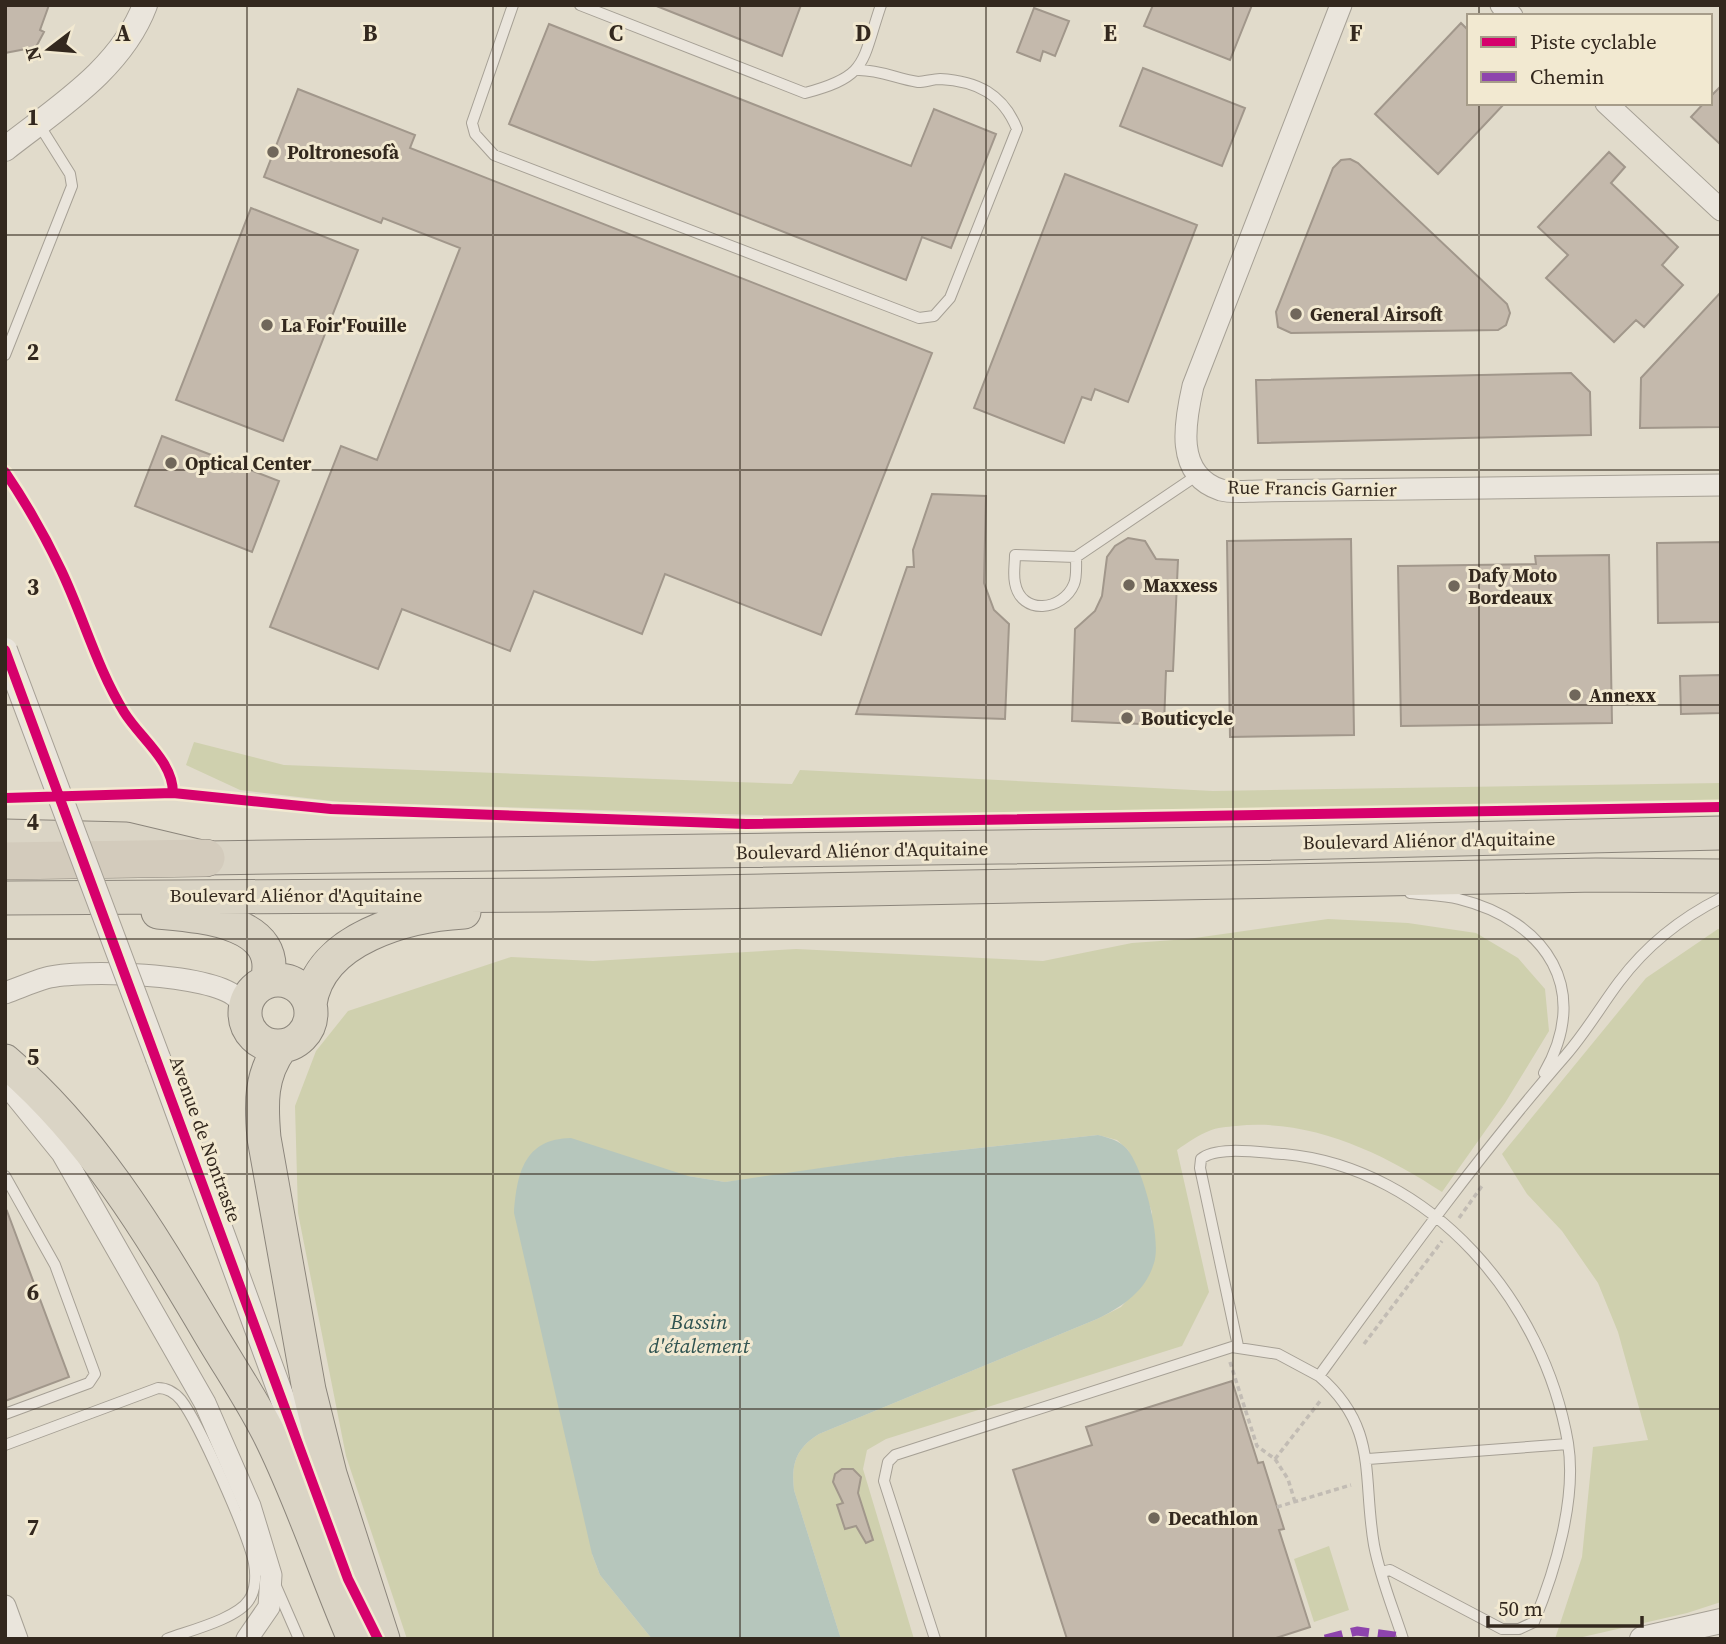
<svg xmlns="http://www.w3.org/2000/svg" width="1726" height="1644" font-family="'Source Serif 4',serif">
  <rect width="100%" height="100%" fill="#e1dbcb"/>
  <path fill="#cfd0ae" d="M194,742l90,23 508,19 8,-14 413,21 508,-8v17l-933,16 -448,-14 -100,-12 -54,-25z
    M1328,919l80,4 68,10 42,25 27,31 4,42 -44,72 -63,89c-59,-39 -132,-74 -206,-66 -9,1 -19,1 -27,5 -11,4 -22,12 -32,19l32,142 -27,54 -296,93 -19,11 -4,19 51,170h-73l-47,-149c-3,-26 2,-42 25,-56l278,-115 24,-12 27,-30 4,-65 -24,-62 -11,-10 -19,-5 -201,22 -138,21 -34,4 -37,-6 -96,378 8,21 52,64h-245l-61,-183 -48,-243 -3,-107 21,-55 32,-40 163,-54 82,4 203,-12 247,12 89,-18 56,-4z
    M1718,929h3v673l-34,11 -113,26h-19l27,-82 11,-110 55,-7 -30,-108 -20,-49 -36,-52 -35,-37 -25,-40 144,-176z
    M1329,1546l20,64 -35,12 -20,-63z"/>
  <path fill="#b6c6bc" d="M1098,1135c11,3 21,5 29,14 16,19 35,90 27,114 -8,28 -32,44 -57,56l-278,115c-23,14 -28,30 -25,56l47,149h-189l-52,-64 -8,-21 -78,-341c3,-40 10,-74 57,-75l117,38 37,6 172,-25z"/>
  <path fill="#c4b9ac" stroke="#a1978b" stroke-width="2" d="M5,5h44l-9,25 4,2 -8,15 -31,6z
    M654,5h147l-19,51z
    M1153,5h99l-22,55 -86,-34z
    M1034,8l35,13 -14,35 -12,-5 -3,10 -23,-9z
    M1461,23l8,8v72h36l-67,71 -63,-60z
    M549,24l362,142 23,-57 62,25 -45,114 -29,-11 -16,43 -397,-156z
    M1143,68l102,40 -23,58 -102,-40z
    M1721,86v59l-30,-28 13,-14h6v-6z
    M298,89l117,46 -5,13 522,205 -111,282 -156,-61 -23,60 -108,-43 -24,60 -108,-42 -24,60 -108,-42 71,-181 36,14 83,-212 -77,-30 -2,5 -117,-46z
    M1609,152l16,15 -14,16 67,64 -16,18 21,20 -39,42 -8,-7 -22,22 -68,-64 22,-23 -30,-28z
    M1350,159l8,4 149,141 3,9 -4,12 -8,5 -207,3 -13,-6 -2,-15 57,-144 8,-8z
    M1065,174l132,51 -69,177 -33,-13 -4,11 -9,-3 -18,46 -90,-35z
    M251,208l107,42 -75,191 -107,-41z
    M1721,292v135l-81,1 1,-50z
    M1571,373l19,19 1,43 -333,8 -2,-63z
    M162,436l117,45 -27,71 -117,-46z
    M932,494l54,2 -2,87 10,27 15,14 -4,95 -149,-5 51,-147h7l-1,-17z
    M1128,538l17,3 11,18 22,1 -5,111h-7l-2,54 -92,-4 3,-92 20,-18 7,-15 5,-39 8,-11z
    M1351,539l3,196 -124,2 -3,-196z
    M1721,542v80l-63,1 -1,-80z
    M1609,555l3,168 -211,3 -3,-160 138,-2 -1,-8z
    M1721,675v38l-40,1 -1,-38z
    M7,1211l62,166 -64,24v-189z
    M1232,1381l26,82 5,-1 21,67 -5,1 31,97 -37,12h-206l-54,-169 79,-25 -6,-18z
    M842,1469h11l8,8 -3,16 15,47 -7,3 -10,-17 -11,3 -8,-24 6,-2 -10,-21 2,-8z"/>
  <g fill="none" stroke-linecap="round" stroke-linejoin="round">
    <defs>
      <path id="service" d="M513,5l-41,118 3,11 19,21 425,163 15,-2 16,-18 67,-169c-14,-35 -40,-48 -77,-50 -7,0 -15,3 -22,3 -20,-3 -38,-12 -59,-12
        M580,5l225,88c64,-17 56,-30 76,-88
        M5,355l67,-169 -2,-12 -32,-51
        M1076,557c0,8 1,20 -2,27 -11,27 -53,32 -59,-1 -2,-9 0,-19 0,-28l61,2 123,-83
        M1410,893c16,2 34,2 49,6 88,22 133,91 85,174
        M5,1176l50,89 40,109 -6,9 -84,31
        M1238,1346l-38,-178 1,-9c15,-14 63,-6 83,-5 148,14 260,148 284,289 9,56 -13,128 -34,179l-15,7h-17l-112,-59 -9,2
        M1319,1376c60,52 43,100 55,169 6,32 19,63 29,94
        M5,1445l153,-57c10,0 17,5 23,12 18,23 67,134 73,163 2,11 2,27 -5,37 -12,19 -61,31 -82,39
        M1368,1459l200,-15
        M275,1584l24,55
        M935,1639l-51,-158 4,-19 7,-7 337,-108 46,7 41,22c79,-109 159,-220 247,-321 20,-23 35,-49 53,-73 27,-36 62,-64 102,-84"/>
      <path id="minor" d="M1341,5l-148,381c-8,35 -19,89 28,104 11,3 27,1 39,1l461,-6
        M1501,5l11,11
        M1606,103l115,107
        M5,993c14,-5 27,-11 41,-15 34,-9 166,-5 191,20 3,3 5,10 7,14
        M5,1083l57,70 143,250 45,103 21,69 -2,32 -22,32
        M5,1606l12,33"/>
      <path id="tertiary" d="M5,149c52,-41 116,-80 140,-144
        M158,1058l183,501
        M1642,1639l79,-18"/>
      <path id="trunk" d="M5,836l121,3 80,19 1082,-15 433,-10
        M5,898l545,-3 1046,-20 125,1
        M158,912c42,4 125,9 109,69
        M245 1013a33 33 0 1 1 66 0a33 33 0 1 1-66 0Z
        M310,1004c9,-66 98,-89 154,-92
        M281,1047c-21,28 -20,57 -17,91l45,252 21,84 53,165
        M5,1061c86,73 144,170 201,266 22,38 48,75 67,115 31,64 53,132 81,197"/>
      <path id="motorway" d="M5,861l201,-3"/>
    </defs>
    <use href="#service" stroke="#a6a095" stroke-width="12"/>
    <use href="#minor" stroke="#a6a095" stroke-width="23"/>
    <use href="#tertiary" stroke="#a6a095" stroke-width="26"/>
    <use href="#trunk" stroke="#8b857b" stroke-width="35"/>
    <use href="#motorway" stroke="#8b857b" stroke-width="38"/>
    <path stroke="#c2bcb4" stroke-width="3.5" stroke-dasharray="5 3.5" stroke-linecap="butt" d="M1459,1218l23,-32
      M1364,1344l78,-103
      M1230,1362l27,84 18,13 13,20 7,23
      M1275,1459l46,-59
      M1277,1507l74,-22"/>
    <use href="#service" stroke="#eae5dc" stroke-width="10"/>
    <use href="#minor" stroke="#eae5dc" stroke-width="21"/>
    <use href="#tertiary" stroke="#eae5dc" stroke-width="24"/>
    <use href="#trunk" stroke="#dad4c5" stroke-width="33"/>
    <use href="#motorway" stroke="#d3cbbc" stroke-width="37"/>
    <defs>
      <path id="tertiary-bridge" d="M5,650l153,408"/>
    </defs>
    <use href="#tertiary-bridge" stroke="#a6a095" stroke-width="26" stroke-linecap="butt"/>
    <use href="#tertiary-bridge" stroke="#eae5dc" stroke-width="24"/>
    <path stroke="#8e44ad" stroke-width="9" stroke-dasharray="18 9" stroke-linecap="butt" d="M1325,1639l32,-8 45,6"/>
    <defs>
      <path id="cycleway" d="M5,472c21,31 40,64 56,98 22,46 36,98 63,142 16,26 49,49 49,81
        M5,650l343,929 30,60
        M5,798l168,-5 158,16 415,15 975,-17"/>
    </defs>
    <use href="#cycleway" stroke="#f2e9d1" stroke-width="15"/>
    <use href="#cycleway" stroke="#d6006c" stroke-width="10"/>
  </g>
  <path fill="none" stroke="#33281e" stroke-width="2" stroke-opacity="0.55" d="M247,5v1634M493,5v1634M740,5v1634M986,5v1634M1233,5v1634M1479,5v11M1479,103v1536M5,235h1716M5,470h1716M5,705h1716M5,939h1716M5,1174h1716M5,1409h1716"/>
  <g fill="#70675b" stroke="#f2e9d1" stroke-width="2.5">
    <circle cx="273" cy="152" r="7"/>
    <circle cx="1296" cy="314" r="7"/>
    <circle cx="267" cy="325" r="7"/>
    <circle cx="171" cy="463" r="7"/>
    <circle cx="1129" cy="585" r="7"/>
    <circle cx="1454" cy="586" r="7"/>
    <circle cx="1575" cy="695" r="7"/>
    <circle cx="1127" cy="718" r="7"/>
    <circle cx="1154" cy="1518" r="7"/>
  </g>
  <g text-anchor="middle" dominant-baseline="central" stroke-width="6" stroke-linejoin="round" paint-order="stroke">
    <g font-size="19" font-weight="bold" fill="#33281e" stroke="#f2e9d1" text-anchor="start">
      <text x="287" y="152">Poltronesofà</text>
      <text x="1310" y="314">General Airsoft</text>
      <text x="281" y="325">La Foir'Fouille</text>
      <text x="185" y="463">Optical Center</text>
      <text x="1468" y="575">Dafy Moto<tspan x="1468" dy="22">Bordeaux</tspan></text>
      <text x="1143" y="585">Maxxess</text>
      <text x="1589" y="695">Annexx</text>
      <text x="1141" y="718">Bouticycle</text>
      <text x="1168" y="1518">Decathlon</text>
    </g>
    <g font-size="19" fill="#33281e" stroke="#f2e9d1">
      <text transform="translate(1312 488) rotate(1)">Rue Francis Garnier</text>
      <text transform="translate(1429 840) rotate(-1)">Boulevard Aliénor d'Aquitaine</text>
      <text transform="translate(862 850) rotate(-1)">Boulevard Aliénor d'Aquitaine</text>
      <text x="296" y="895">Boulevard Aliénor d'Aquitaine</text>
      <text transform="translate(206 1139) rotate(70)">Avenue de Nontraste</text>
    </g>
    <g font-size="21" font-style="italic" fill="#2e5250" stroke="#f2e9d1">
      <text x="699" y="1321">Bassin<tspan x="699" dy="24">d'étalement</tspan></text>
    </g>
  </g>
  <g font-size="23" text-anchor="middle" font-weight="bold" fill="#33281e" stroke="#f2e9d1" stroke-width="6" stroke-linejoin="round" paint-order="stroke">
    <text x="123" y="41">A</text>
    <text x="370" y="41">B</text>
    <text x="616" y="41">C</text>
    <text x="863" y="41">D</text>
    <text x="1110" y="41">E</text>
    <text x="1356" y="41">F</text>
    <text x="33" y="125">1</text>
    <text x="33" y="360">2</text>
    <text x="33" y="595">3</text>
    <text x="33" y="830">4</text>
    <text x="33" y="1065">5</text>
    <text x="33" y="1300">6</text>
    <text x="33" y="1535">7</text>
  </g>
  <rect width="1726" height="1644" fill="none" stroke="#33281e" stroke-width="14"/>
  <rect x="1467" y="14" width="245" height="91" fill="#f2e9d1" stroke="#a69c89" stroke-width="2"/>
  <rect x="1481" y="37" width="35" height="10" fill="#d6006c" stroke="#a69c89" stroke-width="2"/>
  <text x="1530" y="49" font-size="21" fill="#33281e">Piste cyclable</text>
  <rect x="1481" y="72" width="35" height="10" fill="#8e44ad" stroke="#a69c89" stroke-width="2"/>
  <text x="1530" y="84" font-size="21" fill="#33281e">Chemin</text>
  <g transform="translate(49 49) rotate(254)" stroke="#f2e9d1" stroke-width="5" paint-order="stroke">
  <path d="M0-5L12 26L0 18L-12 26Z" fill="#33281e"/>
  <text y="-10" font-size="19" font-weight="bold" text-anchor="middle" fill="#33281e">N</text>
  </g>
  <path d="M1488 1616v10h154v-10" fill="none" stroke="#33281e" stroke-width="3.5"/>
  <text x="1498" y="1616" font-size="21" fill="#33281e" stroke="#f2e9d1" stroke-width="5" paint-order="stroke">50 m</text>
</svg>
